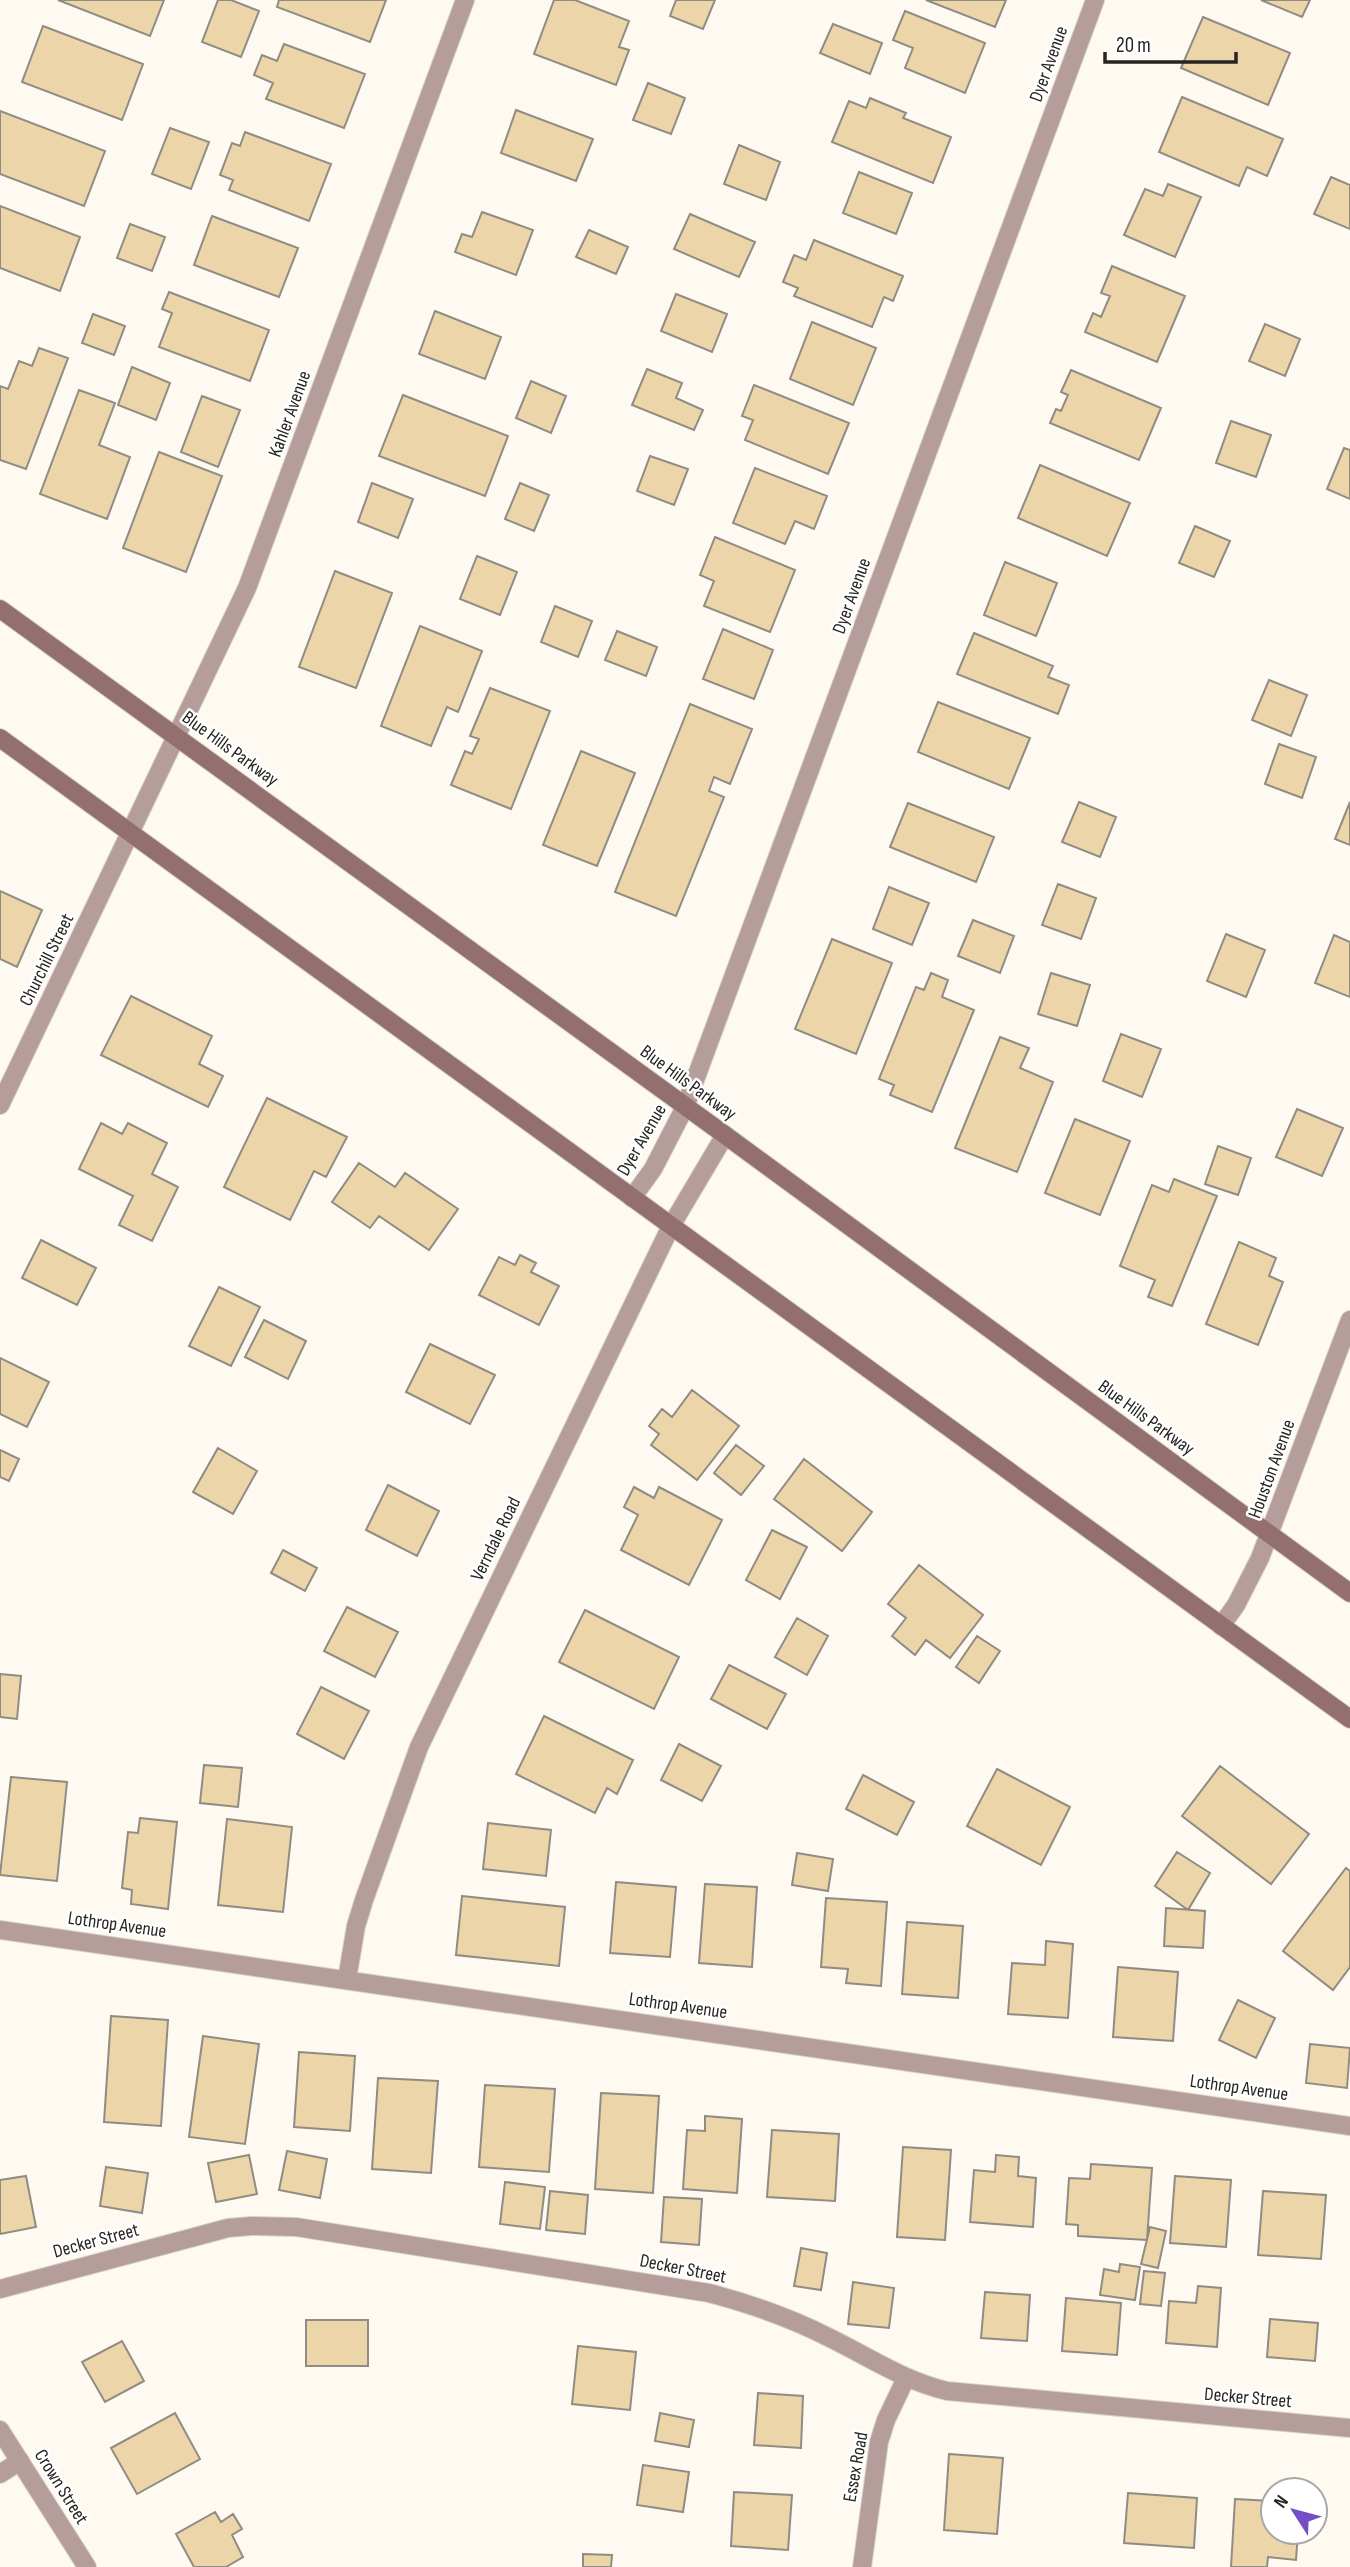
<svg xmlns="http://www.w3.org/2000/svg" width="1350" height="2567" font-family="'Sofia Sans Condensed',sans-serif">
  <rect width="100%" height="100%" fill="#fefaf1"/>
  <path fill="#ecd5a8" stroke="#908c83" stroke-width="2" d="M58,0h106l-14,36z
    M218,0h13l28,11 -18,46 -39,-15z
    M279,0h107l-16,42 -93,-35z
    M554,0h21l54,21 -10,26 10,3 -13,35 -82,-31z
    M676,0h39l-12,29 -33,-13z
    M926,0h80l-11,27z
    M1261,0h49l-8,17z
    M905,11l80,32 -20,50 -60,-25 8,-20 -20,-8z
    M1203,17l87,36 -22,52 -87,-37z
    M833,24l49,19 -12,31 -50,-21z
    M43,26l100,38 -21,56 -100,-38z
    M284,44l81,30 -21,54 -78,-29 7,-16 -19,-8 8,-20 15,6z
    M648,83l37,15 -14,36 -38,-14z
    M1182,97l101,42 -16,37 -20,-9 -8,19 -80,-34z
    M870,98l36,15 -3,5 48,19 -18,46 -101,-41 17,-41 17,7z
    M516,110l77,29 -17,42 -75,-28z
    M0,111l105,40 -21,55 -84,-32z
    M170,128l39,14 -18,47 -39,-15z
    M245,132l86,32 -22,57 -80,-31 4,-10 -13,-5 12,-32 8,3z
    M739,145l41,17 -14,38 -42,-16z
    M859,172l53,21 -16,41 -53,-21z
    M1331,177l19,8v44l-36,-15z
    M1168,184l33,13 -26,60 -51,-22 21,-46 18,7z
    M0,206l80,31 -20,54 -60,-23z
    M482,212l51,18 -17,45 -61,-23 7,-18 10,3z
    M690,214l65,28 -16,35 -65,-28z
    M212,216l86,32 -19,49 -85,-32z
    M130,224l35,13 -13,34 -35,-13z
    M589,230l39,17 -12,27 -40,-17z
    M814,240l89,36 -10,25 -9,-4 -12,30 -78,-31 4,-8 -15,-6 11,-27 12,5z
    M1112,266l73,30 -28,66 -72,-30 8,-19 8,4 9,-21 -9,-3z
    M169,292l100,38 -19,51 -91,-34 13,-34 -10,-4z
    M676,294l51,20 -15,38 -51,-21z
    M435,311l66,26 -16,42 -66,-25z
    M93,314l32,12 -11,29 -32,-12z
    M812,322l64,26 -23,57 -63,-26z
    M1265,324l35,15 -15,37 -36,-15z
    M39,348l29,10 -42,111 -26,-9v-74l8,3 11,-28 13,5z
    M132,367l38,16 -14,37 -38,-15z
    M647,369l35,14 -6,15 27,12 -9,20 -62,-25z
    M1071,370l90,38 -22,52 -89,-37 6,-14 5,2 7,-16 -7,-3z
    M531,381l35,15 -15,37 -35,-15z
    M754,385l95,38 -21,51 -83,-34 8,-20 -11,-4z
    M79,390l36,13 -16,42 31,12 -23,62 -67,-25z
    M403,395l105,41 -23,60 -106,-40z
    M202,396l38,14 -22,57 -37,-15z
    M1231,421l40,14 -15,42 -40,-14z
    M1344,448l6,2v49l-23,-10z
    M159,452l63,24 -36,96 -63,-24z
    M650,456l38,13 -14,36 -37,-14z
    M1040,465l90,38 -23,53 -89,-38z
    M755,468l72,28 -13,33 -19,-8 -10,23 -52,-21z
    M372,483l41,16 -15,39 -40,-16z
    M520,483l29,12 -15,36 -29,-12z
    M1195,526l35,15 -16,36 -35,-14z
    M715,537l80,33 -25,62 -66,-26 10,-25 -14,-6z
    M477,556l40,16 -17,43 -40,-16z
    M1005,562l52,21 -21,53 -52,-21z
    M335,571l57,22 -36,95 -57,-21z
    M555,606l37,15 -14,36 -37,-15z
    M420,626l62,25 -24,61 -11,-5 -16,39 -50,-20z
    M723,629l50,21 -19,49 -51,-20z
    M617,631l40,16 -11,29 -41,-16z
    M974,633l79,33 -5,11 21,8 -11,29 -101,-40z
    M1269,680l38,15 -16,41 -39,-16z
    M490,688l60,23 -39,98 -60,-24 14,-34 7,3 7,-15 -9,-3z
    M938,702l92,36 -21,51 -91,-37z
    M690,704l62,25 -22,55 -16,-7 -5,14 15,6 -48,119 -61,-24z
    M1279,744l37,13 -14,41 -37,-14z
    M581,751l54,22 -38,93 -54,-21z
    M1079,802l37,15 -16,40 -38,-15z
    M1350,802v43l-15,-6z
    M908,803l86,34 -18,45 -86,-35z
    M1058,884l38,14 -15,41 -39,-14z
    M889,887l40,16 -17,42 -39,-16z
    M0,891l42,19 -25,57 -17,-8z
    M973,920l41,16 -14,37 -42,-17z
    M1226,934l39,16 -19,47 -39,-16z
    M1334,935l16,7v55l-35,-14z
    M832,939l60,24 -36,91 -61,-25z
    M931,973l17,7 -6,17 32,13 -42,102 -42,-17 4,-10 -15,-6 37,-92 8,3z
    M1051,973l39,12 -13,41 -39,-12z
    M131,996l81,40 -13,28 24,12 -15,31 -107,-52z
    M1121,1034l40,15 -19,48 -39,-16z
    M1000,1037l29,11 -9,20 33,14 -36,90 -62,-24z
    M267,1098l80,39 -21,40 -12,-6 -24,49 -66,-33z
    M1297,1109l46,19 -21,48 -46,-19z
    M1075,1119l55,22 -30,74 -55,-22z
    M101,1123l21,11 6,-11 39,20 -15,31 26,13 -26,54 -33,-16 14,-29 -54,-27z
    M1218,1146l33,12 -13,37 -33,-11z
    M359,1163l36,24 10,-14 53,36 -29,41 -50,-34 -9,12 -38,-26z
    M1174,1179l43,17 -45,110 -24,-9 7,-17 -35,-14 32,-81 17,7z
    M41,1240l55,28 -19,37 -55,-27z
    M1239,1242l37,16 -7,18 14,6 -25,63 -52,-21z
    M520,1255l16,8 -5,9 28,14 -20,39 -60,-30 20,-38 16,8z
    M219,1287l41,20 -29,59 -42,-20z
    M264,1320l42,21 -18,38 -43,-22z
    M430,1344l65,31 -25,49 -64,-32z
    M0,1358l49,24 -22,45 -27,-13z
    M692,1390l47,36 -42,54 -46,-35 8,-11 -10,-8 13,-17 10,8z
    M736,1445l28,21 -23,29 -27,-22z
    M218,1448l39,23 -24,43 -40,-22z
    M0,1450l19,9 -10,22 -9,-4z
    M804,1459l68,53 -30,39 -68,-52z
    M388,1485l51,26 -22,45 -51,-26z
    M634,1487l20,11 5,-11 63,33 -33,65 -68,-35 17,-35 -14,-8z
    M772,1530l35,17 -27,52 -34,-19z
    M283,1550l34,18 -12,23 -34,-18z
    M919,1565l64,50 -33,43 -24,-18 -11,15 -23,-19 14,-18 -18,-14z
    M347,1607l51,25 -23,45 -51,-26z
    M585,1610l94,47 -25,52 -95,-47z
    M797,1618l31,18 -21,39 -32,-18z
    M977,1636l23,15 -21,32 -23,-16z
    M729,1665l57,29 -19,35 -56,-30z
    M0,1674l21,2 -4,43 -17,-2z
    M321,1687l48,24 -25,48 -47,-25z
    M544,1716l89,44 -16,34 -10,-6 -12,25 -79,-39z
    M679,1744l42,22 -19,35 -41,-21z
    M204,1765l38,3 -4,39 -38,-4z
    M1220,1766l89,68 -38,50 -89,-68z
    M997,1769l73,38 -29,58 -74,-39z
    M863,1775l51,27 -17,33 -51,-26z
    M11,1777l56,5 -10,99 -57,-6z
    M140,1818l37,4 -9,87 -37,-5 1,-14 -10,-2 6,-56 10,1z
    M227,1819l65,8 -9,85 -65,-7z
    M488,1823l63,7 -5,46 -63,-7z
    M1177,1852l33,21 -22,37 -33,-24z
    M797,1853l36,6 -5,32 -36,-6z
    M1346,1868l4,3v96l-17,23 -50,-39z
    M616,1882l60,5 -6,70 -60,-4z
    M705,1884l52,3 -5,80 -53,-4z
    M462,1896l103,11 -6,59 -103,-11z
    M826,1898l61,4 -6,84 -35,-3 2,-14 -27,-2z
    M1166,1908l39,3 -2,37 -39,-2z
    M907,1922l56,4 -5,72 -56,-4z
    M1046,1941l27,3 -5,74 -60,-4 4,-51 33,2z
    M1118,1967l60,5 -5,69 -60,-4z
    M1238,2000l37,18 -19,40 -37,-18z
    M111,2016l57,4 -7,106 -57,-4z
    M203,2036l56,8 -14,100 -56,-7z
    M1310,2044l40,4 -3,40 -41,-5z
    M299,2052l56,4 -5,75 -56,-4z
    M378,2078l60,3 -7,92 -59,-4z
    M485,2085l70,4 -6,83 -70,-5z
    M601,2093l58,3 -6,97 -58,-4z
    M705,2116l37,3 -5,74 -54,-4 4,-59 18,1z
    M772,2130l67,4 -4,67 -68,-4z
    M903,2147l48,3 -6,90 -48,-3z
    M287,2151l40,8 -7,39 -41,-8z
    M249,2155l8,39 -41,8 -8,-39z
    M996,2155l23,2 -1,19 18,2 -3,49 -63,-5 4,-52 21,2z
    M1091,2164l61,4 -5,72 -69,-4v-11l-12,-1 3,-46 21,1z
    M106,2167l42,6 -6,40 -42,-7z
    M26,2176l10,51 -36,7v-54z
    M1175,2176l56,4 -5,67 -56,-4z
    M505,2182l40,5 -5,42 -40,-5z
    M550,2191l38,4 -3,39 -39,-4z
    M1263,2191l63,4 -5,64 -63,-4z
    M664,2197l38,2 -3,46 -38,-3z
    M1150,2227l16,4 -8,37 -17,-4z
    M801,2248l26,5 -6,37 -27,-4z
    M1120,2264l20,3 -5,33 -35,-5 4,-26 15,3z
    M1144,2271l21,2 -4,33 -21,-2z
    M853,2282l41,6 -5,40 -41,-4z
    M1198,2286l23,2 -4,59 -51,-4 3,-42 27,2z
    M985,2292l45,3 -3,46 -46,-3z
    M1066,2298l55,5 -4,52 -55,-4z
    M1270,2319l48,4 -3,38 -48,-4z
    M306,2320h62v46h-62z
    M122,2341l22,40 -39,21 -23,-40z
    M578,2346l58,6 -6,58 -58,-6z
    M758,2393l45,3 -2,52 -47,-3z
    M175,2413l25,46 -63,35 -26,-46z
    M660,2413l34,7 -5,27 -34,-6z
    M949,2454l54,4 -6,76 -53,-4z
    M643,2465l46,7 -6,40 -46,-7z
    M734,2492l58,3 -4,55 -57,-4z
    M1128,2493l69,5 -3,50 -70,-5z
    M1235,2499l38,2v31h25l-2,28 -28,-3 -1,10h-36z
    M215,2512l6,10 12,-8 9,15 -10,6 11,22 -17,10h-32l-18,-33z
    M583,2554l29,1 -1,12h-28z"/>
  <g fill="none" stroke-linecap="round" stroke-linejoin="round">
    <defs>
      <path id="lane" d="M0,2474l20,-13"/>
      <path id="street" d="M0,1105l247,-517 218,-588
        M632,1198l21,-29 32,-62 410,-1107
        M1221,1626l15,-21 24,-47 90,-238
        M0,1930l1350,196
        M347,1979l9,-53 8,-26 55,-153 252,-521 54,-91
        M0,2289l228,-61 23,-2 45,1 413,66c42,11 82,25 121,45 39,19 74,43 117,53l403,37
        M0,2430l87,137
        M862,2567l17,-125 7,-22 20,-42"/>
      <path id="secondary" d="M0,609l725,526 625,458
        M0,738l1350,981"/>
    </defs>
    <use href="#lane" stroke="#d7d4cc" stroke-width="20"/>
    <use href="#street" stroke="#d7d4cc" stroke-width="20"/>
    <use href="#secondary" stroke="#d7d4cc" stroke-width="20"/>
    <use href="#lane" stroke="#b59d9c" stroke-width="18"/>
    <use href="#street" stroke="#b59d9c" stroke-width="18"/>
    <use href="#secondary" stroke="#93706f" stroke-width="18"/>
  </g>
  <g text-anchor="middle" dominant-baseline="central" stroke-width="5" stroke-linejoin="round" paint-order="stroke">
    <g font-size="19" fill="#262521" stroke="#fff">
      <text transform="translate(1049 64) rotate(-70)">Dyer Avenue</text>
      <text transform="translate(290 414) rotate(-70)">Kahler Avenue</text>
      <text transform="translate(852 596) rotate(-70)">Dyer Avenue</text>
      <text transform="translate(230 749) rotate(36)">Blue Hills Parkway</text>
      <text transform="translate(47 960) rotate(-64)">Churchill Street</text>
      <text transform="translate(688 1083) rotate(36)">Blue Hills Parkway</text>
      <text transform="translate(642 1140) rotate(-60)">Dyer Avenue</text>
      <text transform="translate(1146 1418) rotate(36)">Blue Hills Parkway</text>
      <text transform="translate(1272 1469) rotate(-70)">Houston Avenue</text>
      <text transform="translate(496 1539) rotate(-64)">Verndale Road</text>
      <text transform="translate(117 1925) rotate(8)">Lothrop Avenue</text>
      <text transform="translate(678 2006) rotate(8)">Lothrop Avenue</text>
      <text transform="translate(1239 2088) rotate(8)">Lothrop Avenue</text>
      <text transform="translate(96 2241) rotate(-15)">Decker Street</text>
      <text transform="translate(683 2269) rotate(11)">Decker Street</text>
      <text transform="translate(1248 2398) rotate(5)">Decker Street</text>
      <text transform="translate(856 2467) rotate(-80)">Essex Road</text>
      <text transform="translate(61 2487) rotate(58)">Crown Street</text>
    </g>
  </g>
  <g transform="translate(1294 2511) rotate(306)"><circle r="33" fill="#ffffff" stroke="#a8a8a6" stroke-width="2"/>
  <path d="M0-5L12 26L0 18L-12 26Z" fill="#734ec7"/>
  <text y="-10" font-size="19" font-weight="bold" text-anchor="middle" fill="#262521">N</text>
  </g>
  <path d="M1105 52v10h131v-10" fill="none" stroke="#262521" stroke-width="3.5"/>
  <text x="1116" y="52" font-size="21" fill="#262521" stroke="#ffffff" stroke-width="5" paint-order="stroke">20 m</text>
</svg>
